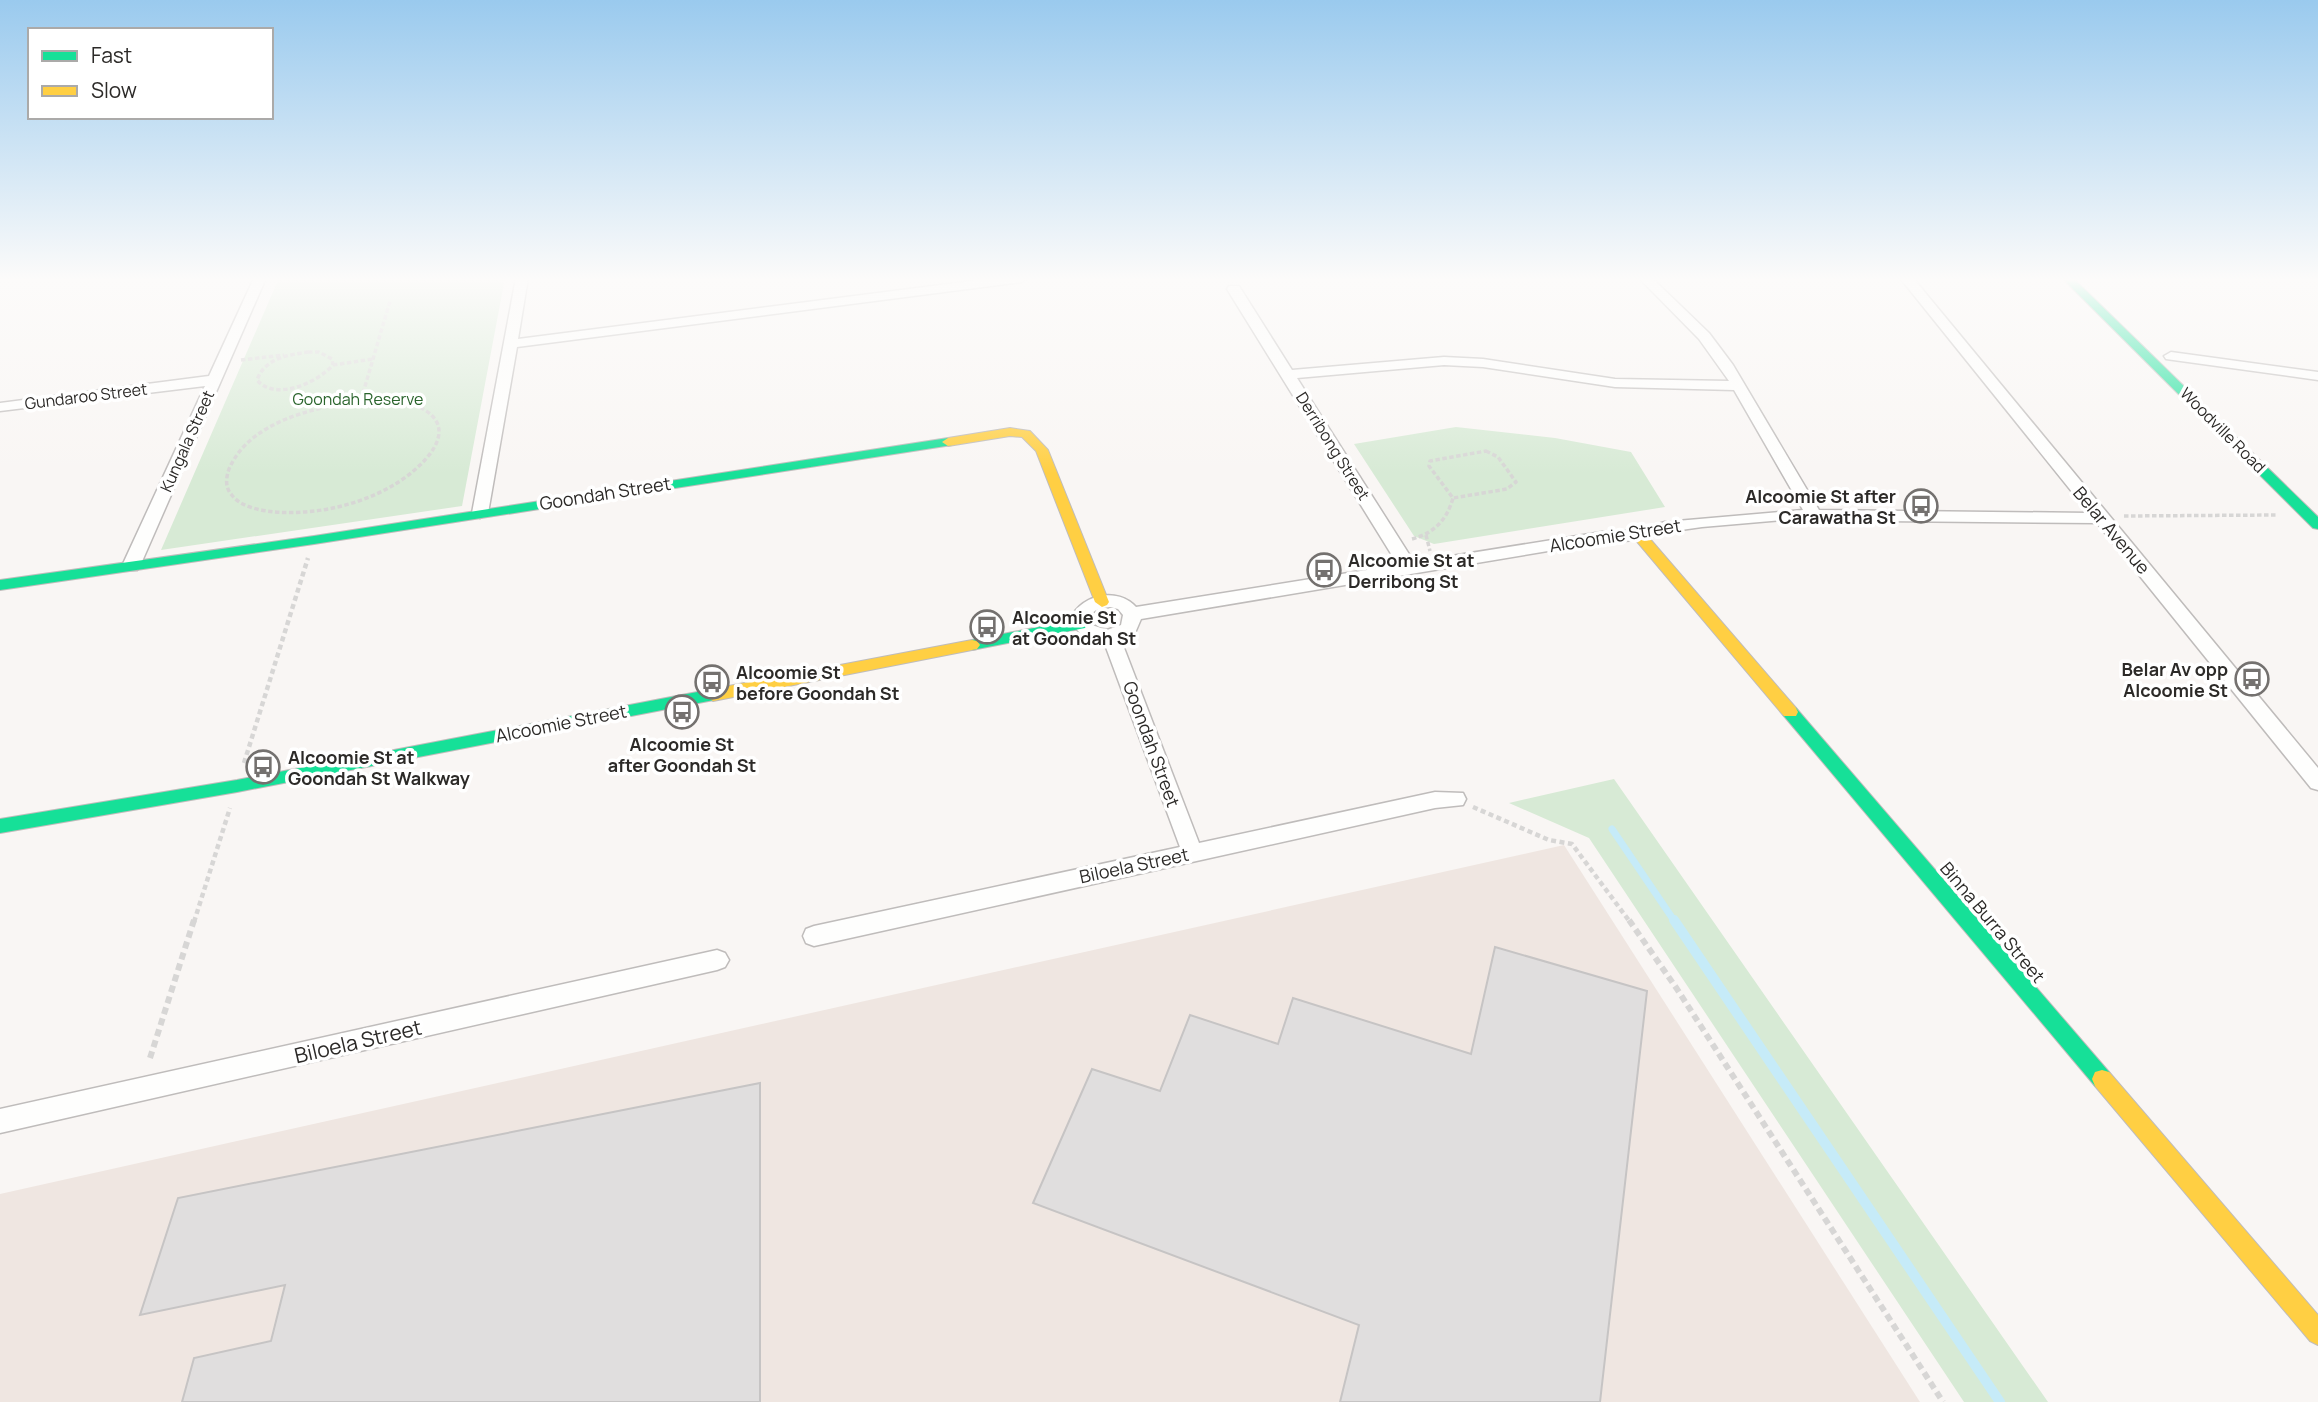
<svg xmlns="http://www.w3.org/2000/svg" width="2318" height="1402" font-family="Manrope,sans-serif">
  <rect width="100%" height="100%" fill="#f9f6f4"/>
  <path fill="#efe6e1" d="M1564,845l356,557h-1920v-208z"/>
  <path fill="#d7ead5" d="M279,278h226l-43,228 -301,44z
    M1456,427l99,11 76,14 34,55 -231,37 -20,-8 -60,-92z
    M1614,779l434,623h-84l-375,-564 -80,-35z"/>
  <g fill="none" stroke-linecap="round" stroke-linejoin="round">
    <path stroke="#c6ebf8" stroke-width="7" d="M1612,829l63,93"/>
    <path stroke="#c6ebf8" stroke-width="10" d="M1674,920l326,482"/>
  </g>
  <path fill="#e0dede" stroke="#c6c4c4" stroke-width="2" d="M1495,947l152,44 -47,411h-260l19,-77 -326,-122 59,-134 68,22 30,-76 88,29 15,-46 178,56z
    M760,1083v319h-578l12,-44 77,-17 14,-56 -145,30 38,-117z"/>
  <g fill="none" stroke-linecap="round" stroke-linejoin="round">
    <defs>
      <path id="street" d="M254,278h12l-126,288 -3,4h-12l-3,-4 83,-180 -205,25v-8l209,-27z
        M516,278h12l-10,61 477,-61h33l-6,4 -505,65 -29,166 -8,5 -8,-5z
        M1639,278h13l57,55 24,32 86,145 270,3 -189,-235h13l405,490v22l-7,-2 -214,-265 -315,-3 -80,7 -35,5 -28,8 -37,2 -461,77 -6,14 -14,7 78,203 236,-51 28,1 3,6 -3,6 -28,3 -621,138 -8,-3 -3,-7 3,-7 8,-3 366,-79 -76,-205c-18,-3 -27,-7 -33,-24 11,-24 47,-31 65,-11l262,-42 -171,-276 2,-3h10l53,84 152,-13 39,2 132,20 114,2 -30,-42zM1444,365l39,2 132,20 119,3 69,120 -138,12 -27,8 -36,2 -188,30 -117,-184zM1110,607l8,2 5,6 -2,10 -14,5 -15,-5 -3,-7c4,-9 12,-10 21,-11z
        M2171,352l147,20v8l-152,-21 -2,-3z
        M717,950l8,3 4,7 -4,7 -8,3 -717,163v-24z"/>
      <path id="fast" d="M2062,278h11l245,239v12l-5,-1z
        M948,438l6,4 -2,3 -638,99 -314,46v-10l314,-44z
        M1080,619l5,1 2,4 -2,4 -113,22 -8,-5 8,-5z
        M713,689l8,6 -2,4 -482,93 -237,41v-14l237,-39z
        M1790,706l6,2 313,364 3,7 -3,7 -7,2 -7,-2 -311,-370 -2,-4z"/>
      <path id="slow" d="M1010,428l20,3 18,19 61,152 -2,3 -5,2 -7,-5 -59,-151 -14,-14 -12,-1 -62,10 -6,-4 6,-4z
        M1639,531l5,1 152,176 2,4 -2,4h-12l-150,-178 -2,-3z
        M972,640l5,1 3,4 -3,4 -264,52 -8,-6 8,-6z
        M2102,1070l7,2 209,243v30l-8,-4 -215,-255 -3,-7 3,-7z"/>
    </defs>
    <use href="#street" stroke="#bfbcbb" stroke-width="3"/>
    <use href="#fast" stroke="#bfbcbb" stroke-width="2"/>
    <use href="#slow" stroke="#bfbcbb" stroke-width="2"/>
    <path stroke="#d7d6d5" stroke-width="3.5" stroke-dasharray="4.5 2.5" stroke-linecap="butt" d="M308,352h11l13,7 1,6c-15,17 -57,37 -76,15 8,-22 31,-25 51,-28z
      M241,360l43,-5
      M333,365l40,-6
      M361,400l29,-99
      M365,400c17,0 36,-1 52,6 50,22 3,64 -25,80 -35,20 -78,29 -118,26 -15,-2 -34,-5 -43,-18 -6,-7 -5,-16 -2,-25 21,-49 88,-62 136,-69z
      M1486,451l12,6 18,25 -9,7 -54,9 -24,-32 1,-5z
      M2124,516l152,-1
      M1426,535l4,16
      M1412,539c22,-6 35,-19 41,-41"/>
    <path stroke="#d7d6d5" stroke-width="4.5" stroke-dasharray="5 3.5" stroke-linecap="butt" d="M244,763l64,-205
      M1473,807l76,33 23,4 58,78
      M194,922l36,-114"/>
    <path stroke="#d7d6d5" stroke-width="6" stroke-dasharray="7 4.5" stroke-linecap="butt" d="M1629,920l48,69 266,413
      M150,1058l44,-138"/>
    <use href="#street" fill="#fefefd" fill-rule="evenodd"/>
    <use href="#fast" fill="#16e098" fill-rule="evenodd"/>
    <use href="#slow" fill="#ffcf43" fill-rule="evenodd"/>
  </g>
  <linearGradient id="sky" x2="0" y2="1"><stop stop-color="#9acaee"/><stop offset="0.59" stop-color="#fcfbfa"/><stop offset="1" stop-color="#fcfbfa" stop-opacity="0"/></linearGradient>
  <rect width="2318" height="474" fill="url(#sky)"/>
  <defs>
    <symbol id="bus-ring" viewBox="-11 -11 22 22"><circle r="9.5" fill="#fff" stroke="#74716f" stroke-width="1.5"/><path d="M-5-6H5V4H4V6H2V4H-2V6H-4V4H-5ZM-3.5-4V0h7V-4ZM-3.5 1.2v1.5H-2V1.2ZM2 1.2v1.5H3.5V1.2Z" fill="#74716f"/></symbol>
  </defs>
  <g fill-rule="evenodd">
    <use href="#bus-ring" x="1902" y="487" width="38" height="38"/>
    <use href="#bus-ring" x="1305" y="551" width="38" height="38"/>
    <use href="#bus-ring" x="968" y="608" width="38" height="38"/>
    <use href="#bus-ring" x="2233" y="660" width="38" height="38"/>
    <use href="#bus-ring" x="693" y="663" width="38" height="38"/>
    <use href="#bus-ring" x="663" y="693" width="38" height="38"/>
    <use href="#bus-ring" x="244" y="748" width="38" height="38"/>
  </g>
  <g text-anchor="middle" dominant-baseline="central" stroke-width="7" stroke-linejoin="round" paint-order="stroke">
    <g font-size="16" fill="#2c2a28" stroke="#fff">
      <text transform="translate(86 396) rotate(-7)">Gundaroo Street</text>
      <text transform="translate(2223 430) rotate(45)">Woodville Road</text>
      <text transform="translate(187 441) rotate(-66)">Kungala Street</text>
      <text transform="translate(1333 446) rotate(58)">Derribong Street</text>
    </g>
    <g font-size="16" fill="#2a642c" stroke="#fff">
      <text x="358" y="399">Goondah Reserve</text>
    </g>
    <g font-size="18" fill="#2c2a28" stroke="#fff">
      <text transform="translate(605 493) rotate(-9)">Goondah Street</text>
      <text transform="translate(2112 530) rotate(50)">Belar Avenue</text>
      <text transform="translate(1615 535) rotate(-9)">Alcoomie Street</text>
      <text transform="translate(561 723) rotate(-11)">Alcoomie Street</text>
      <text transform="translate(1152 744) rotate(70)">Goondah Street</text>
      <text transform="translate(1134 865) rotate(-12)">Biloela Street</text>
      <text transform="translate(1993 922) rotate(50)">Binna Burra Street</text>
    </g>
    <g font-size="18" font-weight="bold" fill="#2c2a28" stroke="#fff" text-anchor="start">
      <text x="1896" y="496" text-anchor="end">Alcoomie St after<tspan x="1896" dy="21">Carawatha St</tspan></text>
      <text x="1348" y="560">Alcoomie St at<tspan x="1348" dy="21">Derribong St</tspan></text>
      <text x="1012" y="617">Alcoomie St<tspan x="1012" dy="21">at Goondah St</tspan></text>
      <text x="2228" y="669" text-anchor="end">Belar Av opp<tspan x="2228" dy="21">Alcoomie St</tspan></text>
      <text x="736" y="672">Alcoomie St<tspan x="736" dy="21">before Goondah St</tspan></text>
      <text x="682" y="744" text-anchor="middle">Alcoomie St<tspan x="682" dy="21">after Goondah St</tspan></text>
      <text x="288" y="757">Alcoomie St at<tspan x="288" dy="21">Goondah St Walkway</tspan></text>
    </g>
    <g font-size="21" fill="#2c2a28" stroke="#fff">
      <text transform="translate(358 1041) rotate(-13)">Biloela Street</text>
    </g>
  </g>
  <rect x="28" y="28" width="245" height="91" fill="#ffffff" stroke="#abaaa9" stroke-width="2"/>
  <rect x="42" y="51" width="35" height="10" fill="#16e098" stroke="#abaaa9" stroke-width="2"/>
  <text x="91" y="63" font-size="21" fill="#2c2a28">Fast</text>
  <rect x="42" y="86" width="35" height="10" fill="#ffcf43" stroke="#abaaa9" stroke-width="2"/>
  <text x="91" y="98" font-size="21" fill="#2c2a28">Slow</text>
</svg>
